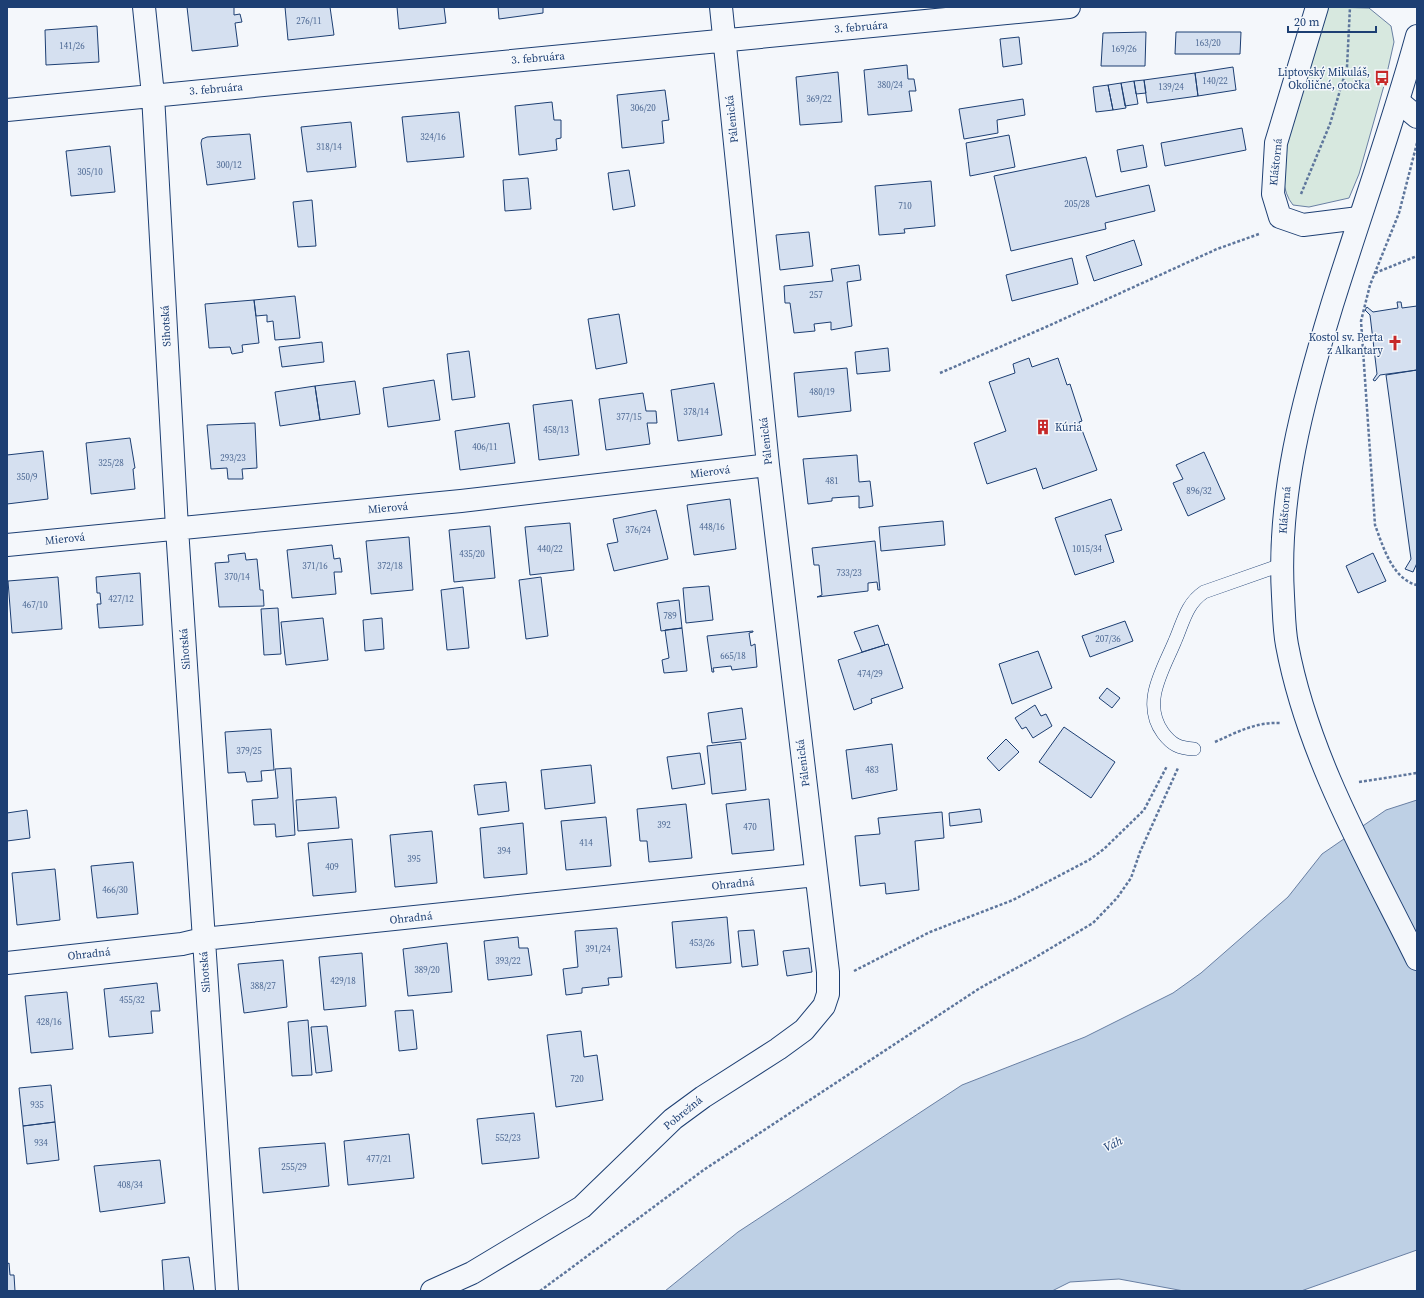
<svg xmlns="http://www.w3.org/2000/svg" width="1424" height="1298" font-family="'Source Serif 4',serif">
  <rect width="100%" height="100%" fill="#f4f7fb"/>
  <path fill="#d7e8df" stroke="#687fa3" d="M1329,7l40,1 22,18 3,16 -9,40 -26,92 -10,24 -40,9 -16,-2c-11,-13 -11,-35 -10,-51l37,-139z"/>
  <path fill="#bed0e5" stroke="#687fa3" d="M1417,800v450l-116,41h-117l-65,-12 -49,3 -18,9h-387l73,-59 224,-147 123,-48 88,-44 28,-20 87,-76 34,-43 64,-44z"/>
  <path fill="#d5e0f0" stroke="#1d3f73" d="M187,7h47v8l6,-1 2,8 -7,1 3,23 -46,5z
    M285,7h45l4,28 -46,5z
    M397,7h47l2,16 -47,6z
    M498,7h45v6l-44,6z
    M97,26l2,36 -53,3 -1,-35z
    M1146,32l-1,34h-44l2,-33z
    M1176,32h65l-1,22h-65z
    M1019,37l3,27 -19,3 -3,-28z
    M907,65l1,14h6l2,12h-7l3,20 -44,4 -4,-45z
    M1233,67l3,23 -38,6 -3,-23z
    M838,72l4,50 -42,3 -4,-48z
    M1195,73l3,23 -51,7 -3,-23z
    M1144,80l2,13 -10,1 -2,-13z
    M1134,81l4,23 -13,2 -4,-23z
    M1121,83l5,25 -13,2 -5,-25z
    M1108,85l5,25 -17,2 -3,-25z
    M665,90l4,30 -7,1 2,22 -42,5 -5,-53z
    M1023,99l2,16 -28,5 1,13 -34,6 -5,-30z
    M552,102l2,18h7v18l-5,1 1,11 -38,5 -4,-49z
    M459,112l5,45 -57,5 -5,-45z
    M351,122l5,45 -49,5 -6,-45z
    M1242,128l4,22 -81,16 -4,-23z
    M250,134l5,45 -48,6 -6,-42 1,-4 5,-2z
    M1009,135l6,32 -45,9 -4,-33z
    M1143,145l4,22 -26,5 -4,-22z
    M110,146l5,46 -44,4 -5,-45z
    M1086,157l10,40 53,-12 6,26 -50,12 1,6 -95,22 -17,-75z
    M629,170l6,36 -22,4 -5,-37z
    M528,178l3,31 -26,2 -2,-31z
    M931,181l4,45 -31,3 1,4 -26,2 -4,-49z
    M312,200l4,46 -18,1 -5,-45z
    M809,232l4,34 -33,4 -4,-35z
    M1134,240l8,25 -48,16 -8,-25z
    M1072,258l6,26 -66,17 -6,-26z
    M859,265l2,15 -14,2 5,44 -21,4v-8l-17,2 1,7 -21,2 -4,-30h-5l-1,-17 49,-5 -2,-12z
    M295,296l5,42 -25,2 -2,-19 -6,1v-7l-11,1 -2,-16z
    M254,300l5,43 -17,2 1,7 -11,2 -2,-7 -21,1 -4,-44z
    M1397,302h4l1,6 15,-2v64l-37,5 -5,6 -2,-1 4,-6 -7,-59 -5,-5 2,-3 6,5 25,-4z
    M619,314l8,49 -31,6 -8,-50z
    M322,342l2,20 -42,5 -3,-20z
    M888,348l2,23 -33,3 -2,-22z
    M469,351l6,46 -23,3 -5,-46z
    M1029,358l3,9 26,-9 9,27 3,-1 12,37 -3,1 18,48 -54,19 -7,-21 -49,16 -13,-41 32,-12 -17,-49 26,-9 -2,-9z
    M847,368l4,43 -53,6 -4,-44z
    M1417,370v193l-4,9 -8,-3 6,-10 -25,-184z
    M434,380l6,40 -52,7 -5,-39z
    M355,381l5,33 -40,6 -5,-34z
    M714,383l8,52 -44,6 -7,-51z
    M315,386l5,34 -40,6 -5,-34z
    M643,393l3,18h10l1,12h-10l3,21 -44,6 -7,-51z
    M572,400l7,55 -40,5 -6,-55z
    M255,423l2,45 -15,1 1,10h-15l-1,-11 -16,1 -4,-44z
    M509,423l6,40 -55,7 -5,-39z
    M130,438l5,30 -2,1 2,20 -44,5 -5,-51z
    M43,451l5,48 -41,5v-49z
    M1204,452l21,47 -37,17 -15,-33 10,-4 -7,-14z
    M857,455l2,27 11,-1 3,25 -14,2v-12l-27,2v3l-24,3 -5,-45z
    M730,499l6,50 -42,6 -7,-50z
    M1111,499l11,31 -17,5 9,27 -39,13 -20,-57z
    M656,510l12,49 -54,12 -7,-27 11,-2 -5,-23z
    M943,521l2,24 -64,6 -2,-24z
    M570,523l4,47 -44,5 -5,-48z
    M490,526l5,52 -41,4 -5,-52z
    M409,537l4,53 -42,4 -5,-53z
    M875,541l5,49h-2l-1,-8 -9,1v8l-51,6 5,-2 -3,-30h-5l-2,-17z
    M332,545l2,14 6,-1 2,14h-8l2,22 -44,4 -5,-48z
    M245,553l1,7 11,-1 3,31h3l1,16 -45,1 -4,-44 14,-1 -1,-7z
    M1373,553l13,28 -28,12 -12,-27z
    M140,573l3,52 -44,3 -2,-24h4l-1,-11h-3l-1,-16z
    M58,577l4,52 -50,4 -4,-52z
    M541,577l7,59 -22,3 -7,-59z
    M709,586l4,34 -27,3 -3,-35z
    M463,587l6,61 -22,2 -6,-60z
    M679,600l3,28 -21,3 -4,-28z
    M278,608l3,46 -17,1 -3,-46z
    M323,618l5,42 -42,5 -5,-43z
    M382,618l2,31 -19,2 -2,-31z
    M1125,621l8,20 -43,16 -8,-21z
    M878,625l7,20 -23,7 -8,-20z
    M682,628l5,43 -23,2 -2,-13 7,-2 -4,-28z
    M753,631v1l-4,1 2,13 4,-2 2,23 -25,3 -1,-4 -18,2 1,4h-2l-5,-36z
    M888,644l15,44 -32,11 1,4 -18,7 -16,-50z
    M1038,651l14,37 -40,16 -13,-40z
    M1107,688l13,10 -8,10 -13,-10z
    M1035,705l6,11 5,-2 6,12 -19,12 -7,-11 -4,2 -7,-11z
    M742,708l4,31 -34,4 -4,-30z
    M1064,727l51,35 -24,36 -52,-36z
    M271,729l3,41 -13,1 1,10 -15,1 -2,-10 -17,1 -3,-41z
    M1006,739l13,13 -20,19 -12,-13z
    M741,742l5,48 -34,4 -5,-48z
    M892,744l5,46 -45,9 -6,-49z
    M700,753l5,31 -33,5 -5,-32z
    M591,765l4,38 -50,6 -4,-39z
    M291,768l4,67 -19,2 -1,-13 -21,1 -2,-25 26,-2 -3,-29z
    M506,782l3,29 -31,4 -4,-30z
    M336,797l3,31 -41,3 -2,-31z
    M769,799l5,51 -42,4 -6,-50z
    M686,804l6,54 -43,4 -2,-21h-7l-3,-32z
    M980,809l2,13 -32,4 -1,-13z
    M27,810l3,28 -23,3v-28z
    M942,812l2,26 -29,3 4,49 -33,4 -1,-11 -25,3 -5,-50 25,-2 -2,-16z
    M606,817l5,49 -45,4 -5,-49z
    M523,823l4,51 -43,4 -4,-50z
    M432,831l5,52 -42,4 -5,-52z
    M352,839l4,53 -43,4 -5,-53z
    M133,862l5,52 -41,4 -6,-52z
    M55,869l5,51 -43,5 -5,-52z
    M727,917l4,46 -55,5 -4,-46z
    M617,928l5,49 -14,1 1,7 -27,3v5l-16,2 -3,-26 15,-2 -3,-36z
    M754,930l4,35 -16,2 -4,-36z
    M518,937l1,11h9l4,27 -44,5 -4,-39z
    M447,943l5,49 -44,4 -5,-47z
    M809,948l3,24 -25,4 -4,-25z
    M362,953l4,53 -42,4 -5,-53z
    M283,960l4,47 -43,6 -6,-49z
    M157,983l3,28h-9l2,22 -44,4 -5,-48z
    M67,992l6,57 -42,4 -6,-57z
    M413,1010l4,39 -18,2 -4,-40z
    M308,1020l4,55 -20,1 -4,-54z
    M327,1026l5,45 -16,2 -5,-46z
    M581,1031l3,26 13,-2 6,45 -47,7 -9,-72z
    M51,1085l4,37 -32,4 -4,-38z
    M534,1113l5,45 -57,6 -5,-45z
    M55,1122l4,38 -32,4 -4,-38z
    M409,1134l5,44 -66,7 -4,-44z
    M325,1143l4,43 -66,7 -4,-45z
    M160,1160l5,43 -65,9 -6,-46z
    M189,1257l5,34h-30l-2,-31z
    M9,1263l1,12h4l1,16h-8v-27z"/>
  <g fill="none" stroke-linecap="round" stroke-linejoin="round">
    <defs>
      <path id="service" d="M1194,749c-15,-1 -22,-4 -31,-16 -22,-30 0,-63 12,-92 8,-18 11,-37 29,-49l77,-27"/>
      <path id="minor" d="M144,7l9,88 24,433 50,763
        M1317,7l-41,136 -3,51 7,23 23,8 56,-7
        M1399,102l18,15
        M7,110l1062,-103
        M7,545l454,-44 307,-36
        M7,963l175,-19 21,-5 613,-64
        M432,1291l40,-18 110,-66 91,-88 30,-22 75,-48 26,-19 20,-24 4,-12v-22l-60,-507 -47,-458"/>
      <path id="tertiary" d="M1417,36c-25,91 -57,179 -85,269 -29,95 -55,191 -49,291 1,17 1,33 4,49 21,112 80,213 130,314"/>
    </defs>
    <use href="#service" stroke="#1d3f73" stroke-width="14"/>
    <use href="#minor" stroke="#1d3f73" stroke-width="24"/>
    <use href="#tertiary" stroke="#1d3f73" stroke-width="24"/>
    <path stroke="#5e769c" stroke-width="2.5" stroke-dasharray="3 2" stroke-linecap="butt" d="M1417,143l-18,70 -29,72 -9,36 14,204c8,21 17,54 42,60
      M1301,194l29,-70 17,-57 3,-60
      M1375,273l42,-17
      M940,373l106,-46 171,-78 42,-15
      M1215,742c22,-10 41,-20 65,-19
      M1359,782l58,-9
      M854,971l76,-39 83,-32 76,-40 15,-11 40,-39 23,-44
      M540,1291l165,-122 275,-181 51,-28 62,-37 24,-25 14,-20 9,-26 38,-84"/>
    <use href="#service" stroke="#f4f7fb" stroke-width="13"/>
    <use href="#minor" stroke="#f4f7fb" stroke-width="22"/>
    <use href="#tertiary" stroke="#f4f7fb" stroke-width="22"/>
  </g>
  <defs>
    <symbol id="bus-bare" viewBox="-9 -9 18 18"><path d="M-5-6H5V4H4V6H2V4H-2V6H-4V4H-5ZM-3.5-4V0h7V-4ZM-3.5 1.2v1.5H-2V1.2ZM2 1.2v1.5H3.5V1.2Z" fill="#c62828" stroke="#f4f7fb" stroke-width="2.5" paint-order="stroke"/></symbol>
    <symbol id="church-bare" viewBox="-9 -9 18 18"><path d="M-1.2-6h2.4v3.5h3.3v2.4h-3.3V6h-2.4V-.1h-3.3v-2.4h3.3Z" fill="#c62828" stroke="#f4f7fb" stroke-width="2.5" paint-order="stroke"/></symbol>
    <symbol id="building-bare" viewBox="-9 -9 18 18"><path d="M-4-6H4V6H1V3H-1V6H-4ZM-2.5-4.3h1.7v1.8h-1.7ZM.8-4.3h1.7v1.8H.8ZM-2.5-1h1.7V.8h-1.7ZM.8-1h1.7V.8H.8Z" fill="#c62828" stroke="#f4f7fb" stroke-width="2.5" paint-order="stroke"/></symbol>
  </defs>
  <g fill-rule="evenodd">
    <use href="#bus-bare" x="1371" y="67" width="22" height="22"/>
    <use href="#church-bare" x="1384" y="332" width="22" height="22"/>
    <use href="#building-bare" x="1032" y="416" width="22" height="22"/>
  </g>
  <g text-anchor="middle" dominant-baseline="central" stroke-width="3" stroke-linejoin="round" paint-order="stroke">
    <g font-size="9" fill="#4b6792">
      <text x="309" y="21">276/11</text>
      <text x="1208" y="43">163/20</text>
      <text x="72" y="46">141/26</text>
      <text x="1124" y="49">169/26</text>
      <text x="1215" y="81">140/22</text>
      <text x="890" y="85">380/24</text>
      <text x="1171" y="87">139/24</text>
      <text x="819" y="99">369/22</text>
      <text x="643" y="108">306/20</text>
      <text x="433" y="137">324/16</text>
      <text x="329" y="147">318/14</text>
      <text x="229" y="165">300/12</text>
      <text x="90" y="172">305/10</text>
      <text x="1077" y="204">205/28</text>
      <text x="905" y="206">710</text>
      <text x="816" y="295">257</text>
      <text x="822" y="392">480/19</text>
      <text x="696" y="412">378/14</text>
      <text x="629" y="417">377/15</text>
      <text x="556" y="430">458/13</text>
      <text x="485" y="447">406/11</text>
      <text x="233" y="458">293/23</text>
      <text x="111" y="463">325/28</text>
      <text x="27" y="477">350/9</text>
      <text x="832" y="481">481</text>
      <text x="1199" y="491">896/32</text>
      <text x="712" y="527">448/16</text>
      <text x="638" y="530">376/24</text>
      <text x="550" y="549">440/22</text>
      <text x="1087" y="549">1015/34</text>
      <text x="472" y="554">435/20</text>
      <text x="315" y="566">371/16</text>
      <text x="390" y="566">372/18</text>
      <text x="849" y="573">733/23</text>
      <text x="237" y="577">370/14</text>
      <text x="121" y="599">427/12</text>
      <text x="35" y="605">467/10</text>
      <text x="670" y="616">789</text>
      <text x="1108" y="639">207/36</text>
      <text x="733" y="656">665/18</text>
      <text x="870" y="674">474/29</text>
      <text x="249" y="751">379/25</text>
      <text x="872" y="770">483</text>
      <text x="664" y="825">392</text>
      <text x="750" y="827">470</text>
      <text x="586" y="843">414</text>
      <text x="504" y="851">394</text>
      <text x="414" y="859">395</text>
      <text x="332" y="867">409</text>
      <text x="115" y="890">466/30</text>
      <text x="702" y="943">453/26</text>
      <text x="598" y="949">391/24</text>
      <text x="508" y="961">393/22</text>
      <text x="427" y="970">389/20</text>
      <text x="343" y="981">429/18</text>
      <text x="263" y="986">388/27</text>
      <text x="132" y="1000">455/32</text>
      <text x="49" y="1022">428/16</text>
      <text x="577" y="1079">720</text>
      <text x="37" y="1105">935</text>
      <text x="508" y="1138">552/23</text>
      <text x="41" y="1143">934</text>
      <text x="379" y="1159">477/21</text>
      <text x="294" y="1167">255/29</text>
      <text x="130" y="1185">408/34</text>
    </g>
    <g font-size="11" fill="#1d3f73" stroke="#f4f7fb">
      <text transform="translate(861 27) rotate(-5)">3. februára</text>
      <text transform="translate(538 58) rotate(-5)">3. februára</text>
      <text transform="translate(216 89) rotate(-5)">3. februára</text>
      <text transform="translate(732 119) rotate(-96)">Pálenická</text>
      <text transform="translate(1276 162) rotate(-84)">Kláštorná</text>
      <text transform="translate(166 326) rotate(-93)">Sihotská</text>
      <text transform="translate(766 441) rotate(-96)">Pálenická</text>
      <text transform="translate(710 472) rotate(-7)">Mierová</text>
      <text transform="translate(388 508) rotate(-5)">Mierová</text>
      <text transform="translate(1285 510) rotate(-85)">Kláštorná</text>
      <text transform="translate(65 539) rotate(-6)">Mierová</text>
      <text transform="translate(185 649) rotate(-94)">Sihotská</text>
      <text transform="translate(803 763) rotate(-97)">Pálenická</text>
      <text transform="translate(733 884) rotate(-6)">Ohradná</text>
      <text transform="translate(411 918) rotate(-6)">Ohradná</text>
      <text transform="translate(89 954) rotate(-6)">Ohradná</text>
      <text transform="translate(205 972) rotate(-94)">Sihotská</text>
      <text transform="translate(683 1113) rotate(-39)">Pobrežná</text>
    </g>
    <g font-size="11" fill="#1d3f73" stroke="#f4f7fb" text-anchor="end">
      <text x="1370" y="72">Liptovský Mikuláš,<tspan x="1370" dy="13">Okoličné, otočka</tspan></text>
      <text x="1383" y="337">Kostol sv. Perta<tspan x="1383" dy="13">z Alkantary</tspan></text>
      <text x="1055" y="427" text-anchor="start">Kúria</text>
    </g>
    <g font-size="12" font-style="italic" fill="#1d3f73" stroke="#f4f7fb">
      <text transform="translate(1113 1144) rotate(-26)">Váh</text>
    </g>
  </g>
  <rect width="1424" height="1298" fill="none" stroke="#1d3f73" stroke-width="16"/>
  <path d="M1288 26v6h88v-6" fill="none" stroke="#1d3f73" stroke-width="2"/>
  <text x="1294" y="26" font-size="12" fill="#1d3f73" stroke="#f4f7fb" stroke-width="3" paint-order="stroke">20 m</text>
</svg>
